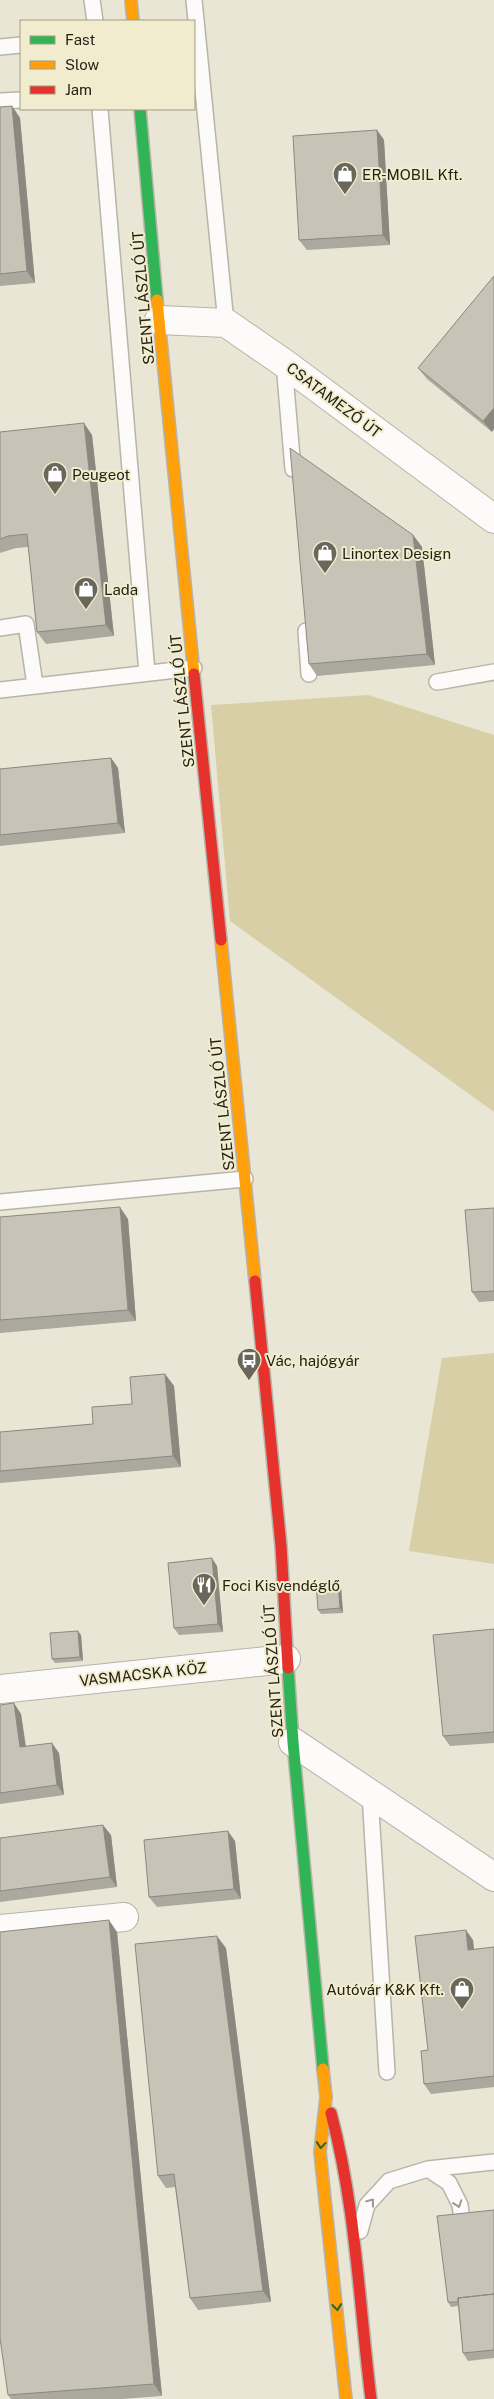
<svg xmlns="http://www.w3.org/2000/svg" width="494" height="2399" font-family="'Public Sans',sans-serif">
  <rect width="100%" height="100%" fill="#eae6d6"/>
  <path fill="#d8cfa7" d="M368,695l126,40v377l-264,-191 -19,-216z
    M494,1353v211l-85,-13 33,-193z"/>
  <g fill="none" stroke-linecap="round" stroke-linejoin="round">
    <defs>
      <path id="lane" d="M92,0l3,21
        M194,0l32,323
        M0,47l21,-2
        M0,101l21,-1
        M100,109l47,564
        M284,363l9,106
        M0,628l26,-4 9,61
        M306,631l3,43
        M437,682l57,-10
        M0,690l194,-22
        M0,1202l245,-23
        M370,1794l17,278
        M428,2169l21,14 11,22 4,28
        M360,2231l7,-26 22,-24 39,-12 66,-7"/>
      <path id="street" d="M159,320l67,3 58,40 210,156
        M0,1689l286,-30
        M293,1742l201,135
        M0,1929l124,-12"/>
      <path id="fast" d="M140,109l17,191
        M288,1668l5,74 30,327"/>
      <path id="slow" d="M131,0l2,21
        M157,300l37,374
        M221,940l34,341
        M323,2069l3,28 -6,55 26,247"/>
      <path id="jam" d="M194,674l27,266
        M255,1281l26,265 7,122
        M331,2113c25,94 28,190 40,286"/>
    </defs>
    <use href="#lane" stroke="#b7b4a8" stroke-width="18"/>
    <use href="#street" stroke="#b7b4a8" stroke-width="30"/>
    <use href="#fast" stroke="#b7b4a8" stroke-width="14"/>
    <use href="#slow" stroke="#b7b4a8" stroke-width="14"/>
    <use href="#jam" stroke="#b7b4a8" stroke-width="14"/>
    <use href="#lane" stroke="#fcfbf9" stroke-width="15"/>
    <use href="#street" stroke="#fcfbf9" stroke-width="28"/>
    <use href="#fast" stroke="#30b455" stroke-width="11"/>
    <use href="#slow" stroke="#ff9f0a" stroke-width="11"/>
    <use href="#jam" stroke="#e5322d" stroke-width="11"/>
  </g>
  <path fill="#aba89d" d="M12,106l8,12 15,165 -35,3v-179z
    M377,130l7,10 6,105 -83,5 -8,-10z
    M494,276l-2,156 -65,-53 -9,-11z
    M0,432l92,3 22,201 -68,8 -9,-12 -9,-85 -12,1 -16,5z
    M413,535l9,12 13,118 -118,11 -8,-12z
    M111,758l7,10 7,65 -125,13v-77z
    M494,1208v93l-15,1 -7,-10z
    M0,1217l128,2 8,102 -136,12z
    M165,1374l9,12 7,81 -181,16v-51l93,-8 39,-20z
    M217,1566l6,66 -44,3 -5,-7z
    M338,1583l3,4 2,26 -22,1 -3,-4z
    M494,1629v114l-44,3 -7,-10z
    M81,1635l2,26 -28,2 -3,-4z
    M0,1705l21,9 5,32 33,7 5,42 -64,9z
    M111,1835l6,52 -117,15v-64z
    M235,1841l6,58 -84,8 -8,-10z
    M117,1932l45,464 -40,3h-111l-3,-4z
    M473,1940l1,10 20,-3v140l-63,7 -7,-10 4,-34z
    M226,1948l45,354 -73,8 -8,-12 -15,-111 -9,1 -8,-12z
    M494,2210v148l-26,3 -5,-8 -5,-47 -7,1 -3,-5z"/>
  <path fill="#8b8880" d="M12,106l8,12 15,165 -8,-12z
    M377,130l7,10 6,105 -7,-10z
    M494,408v21l-2,3 -9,-11z
    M84,423l8,12 22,201 -8,-11z
    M413,535l9,12 13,118 -8,-11z
    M111,758l7,10 7,65 -7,-10z
    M120,1207l8,12 8,102 -8,-11z
    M165,1374l9,12 7,81 -8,-11z
    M212,1558l5,8 6,66 -5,-8z
    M338,1583l3,4 2,26 -3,-5z
    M78,1631l3,4 2,26 -3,-4z
    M14,1703l7,11 6,43 -7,-10z
    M52,1743l7,10 5,42 -7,-10z
    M103,1825l8,10 6,52 -7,-10z
    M228,1831l7,10 6,58 -7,-10z
    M109,1920l8,12 45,464 -8,-12z
    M466,1930l7,10 2,20 -7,-10z
    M217,1936l9,12 45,354 -8,-11z"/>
  <path fill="#c7c3b7" stroke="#8b8880" d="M12,106l15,165 -27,3v-167z
    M377,130l6,105 -84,5 -6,-104z
    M494,276v132l-11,13 -65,-53z
    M84,423l22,202 -69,7 -10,-98 -19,2 -8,3v-107z
    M290,448l123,87 14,119 -118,10z
    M111,758l7,65 -118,12v-66z
    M120,1207l8,103 -128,10v-103z
    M494,1208v83l-22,1 -7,-82z
    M165,1374l8,82 -173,15v-39l93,-8 -1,-17 40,-3 -2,-27z
    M212,1558l6,66 -44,4 -6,-65z
    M338,1583l2,25 -22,2 -2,-26z
    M494,1629v103l-51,4 -10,-101z
    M78,1631l2,26 -28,2 -2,-26z
    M14,1703l6,44 32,-4 5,42 -57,8v-88z
    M103,1825l7,52 -110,14v-53z
    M228,1831l6,58 -85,8 -5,-57z
    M109,1920l45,464 -146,11 -8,-57v-406z
    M466,1930l2,20 26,-3v129l-70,8 -3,-33 7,-1 -13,-114z
    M217,1936l46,355 -73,7 -16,-124 -16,2 -23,-232z
    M494,2210v84l-36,4v4h-10l-11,-86z
    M494,2294v56l-31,3 -5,-55z"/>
  <defs><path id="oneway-chevron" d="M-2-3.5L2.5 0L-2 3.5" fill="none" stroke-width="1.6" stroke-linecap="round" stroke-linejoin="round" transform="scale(1.25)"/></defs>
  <g stroke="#296433">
    <use href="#oneway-chevron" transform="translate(321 2145) rotate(95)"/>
    <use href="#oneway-chevron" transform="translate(337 2307) rotate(84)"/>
  </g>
  <g stroke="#9b9993">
    <use href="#oneway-chevron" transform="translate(371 2202) rotate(-53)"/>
    <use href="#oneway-chevron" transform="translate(458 2204) rotate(71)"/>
  </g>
  <defs>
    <symbol id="shop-pin" viewBox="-11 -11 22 30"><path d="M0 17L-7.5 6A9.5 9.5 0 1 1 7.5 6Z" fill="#69675a" stroke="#f2ecce"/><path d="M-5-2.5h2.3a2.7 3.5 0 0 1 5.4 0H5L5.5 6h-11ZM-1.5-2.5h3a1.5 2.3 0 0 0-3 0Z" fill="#fff"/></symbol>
    <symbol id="bus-pin" viewBox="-11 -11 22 30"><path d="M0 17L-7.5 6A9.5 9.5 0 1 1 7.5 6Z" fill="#69675a" stroke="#f2ecce"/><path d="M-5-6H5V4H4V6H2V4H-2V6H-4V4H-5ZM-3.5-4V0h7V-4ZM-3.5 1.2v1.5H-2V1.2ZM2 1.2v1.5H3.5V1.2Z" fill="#fff"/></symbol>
    <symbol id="restaurant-pin" viewBox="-11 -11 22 30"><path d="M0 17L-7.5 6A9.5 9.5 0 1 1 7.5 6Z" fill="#69675a" stroke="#f2ecce"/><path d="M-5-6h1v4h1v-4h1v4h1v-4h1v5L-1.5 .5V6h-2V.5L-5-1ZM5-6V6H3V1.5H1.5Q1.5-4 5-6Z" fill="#fff"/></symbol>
  </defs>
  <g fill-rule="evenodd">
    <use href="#shop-pin" x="331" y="160" width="28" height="38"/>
    <use href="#shop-pin" x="41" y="460" width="28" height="38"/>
    <use href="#shop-pin" x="311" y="539" width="28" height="38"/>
    <use href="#shop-pin" x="72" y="575" width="28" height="38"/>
    <use href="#bus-pin" x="235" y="1346" width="28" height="38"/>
    <use href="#restaurant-pin" x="190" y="1571" width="28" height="38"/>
    <use href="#shop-pin" x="448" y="1975" width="28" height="38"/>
  </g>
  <g text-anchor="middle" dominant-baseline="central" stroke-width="4" stroke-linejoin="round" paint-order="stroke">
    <g font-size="15" fill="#242217" stroke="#f2ecce" text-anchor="start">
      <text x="362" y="174">ER-MOBIL Kft.</text>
      <text x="72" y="474">Peugeot</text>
      <text x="342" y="553">Linortex Design</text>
      <text x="104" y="589">Lada</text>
      <text x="266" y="1360">Vác, hajógyár</text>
      <text x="222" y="1585">Foci Kisvendéglő</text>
      <text x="444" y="1989" text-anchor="end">Autóvár K&amp;K Kft.</text>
    </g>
    <g font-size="15" fill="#242217" stroke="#f2ecce">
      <text transform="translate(143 298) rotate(-95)">SZENT LÁSZLÓ ÚT</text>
      <text transform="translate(334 400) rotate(37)">CSATAMEZŐ ÚT</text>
      <text transform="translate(182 701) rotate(-96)">SZENT LÁSZLÓ ÚT</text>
      <text transform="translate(222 1104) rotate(-96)">SZENT LÁSZLÓ ÚT</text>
      <text transform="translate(273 1671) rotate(-94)">SZENT LÁSZLÓ ÚT</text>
      <text transform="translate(143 1674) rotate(-6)">VASMACSKA KÖZ</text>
    </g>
  </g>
  <rect x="20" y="20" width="175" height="90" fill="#f2ecce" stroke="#a09b85"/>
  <rect x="30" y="36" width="25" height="8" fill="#30b455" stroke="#a09b85"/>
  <text x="65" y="45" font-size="15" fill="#242217">Fast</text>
  <rect x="30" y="61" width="25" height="8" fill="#ff9f0a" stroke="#a09b85"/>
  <text x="65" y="70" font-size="15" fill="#242217">Slow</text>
  <rect x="30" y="86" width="25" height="8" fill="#e5322d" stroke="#a09b85"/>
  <text x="65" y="95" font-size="15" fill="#242217">Jam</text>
</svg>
